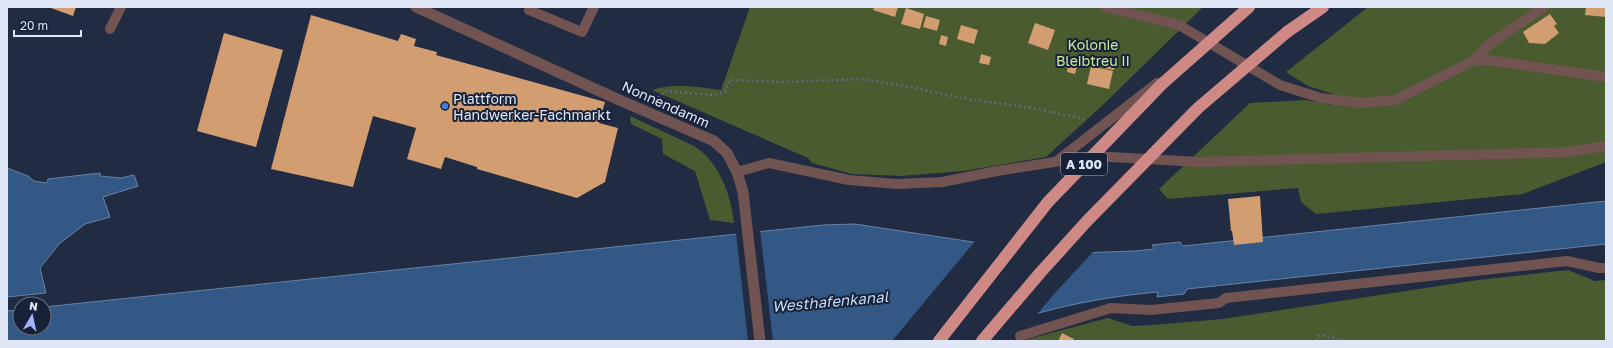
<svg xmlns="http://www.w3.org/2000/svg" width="1613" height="348" font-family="'Golos Text',sans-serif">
  <rect width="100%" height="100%" fill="#212b42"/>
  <path fill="#495b2f" d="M750,7h453l-97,95 -60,55 -82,14 -63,5 -49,-2 -40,-11 -4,-5 -156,-68c23,-8 45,-3 69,0z
    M1368,7h238v155l-83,32 -207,20 -15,-12 -3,-14 -130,11 -9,-10 91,-86 56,-3 26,5 1,-11 -25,-8 -22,-14z
    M630,116l64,30c25,16 37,48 40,77l-24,-3 -15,-49 -32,-17 -1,-15 -31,-15z
    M1568,270l27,11 11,-1v61h-533l1,-2 -12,-6 -4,8h-37l87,-23 24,8 20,-1 70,-6 256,-39z"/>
  <path fill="#345885" stroke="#6783a7" d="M7,168l21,8 6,5 13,2 1,-4 52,-6v3l21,2 13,-3 4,11 -35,11 7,20 -25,7 -26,20 -19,24 6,25 -39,4z
    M1606,201v43l-419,45 -3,5 -27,3 1,-5c-69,6 -137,22 -201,49h-950v-30l13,-1v18h24v-21l779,-82 32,-1 177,27 46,2 57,-2 19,-2 -2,-4 28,-3 3,4z"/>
  <path fill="#212b42" d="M760,230l13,111h-25l-12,-108z
    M976,240l74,11h44l-41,44 -18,22 -54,16 -19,8h-70z"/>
  <path fill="#d19d71" d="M48,7h28l-3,9z
    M874,7h24l-3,10 -22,-7z
    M1586,7h20v10l-21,-2z
    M906,8l18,6 -4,15 -19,-5z
    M1550,14l7,10 -3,2 5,7 -14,11 -16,-1 -6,-11z
    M311,15l87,26 3,-7 15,5 -2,7 23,6 -1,3 169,47 -6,21 19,5 -13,54 -28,16 -100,-29v-2l-32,-10 -4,12 -34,-10 9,-31 -43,-12 -20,71 -82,-18z
    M926,16l14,4 -3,11 -14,-4z
    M1035,23l20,7 -7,20 -20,-7z
    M961,25l17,5 -4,14 -17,-5z
    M224,33l59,17 -27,97 -59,-16z
    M941,35l7,2 -2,9 -7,-2z
    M981,54l10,3 -2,8 -10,-2z
    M1105,60l11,2 -2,8 -11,-2z
    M1068,64l9,2 -2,8 -8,-2z
    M1091,66l22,5 -4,18 -22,-5z
    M1260,196l3,46 -29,3 -2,-14h-1l-3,-32z
    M1062,333l12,6 -1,2h-15z"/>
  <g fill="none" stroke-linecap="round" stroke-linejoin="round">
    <path stroke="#626b7f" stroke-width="2.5" stroke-dasharray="2 3" stroke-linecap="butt" d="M658,98l7,-7 48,4 12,-3 5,-12 54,2 78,-3 49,8 50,11 72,10 51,11
      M1317,341l1,-5 6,-1 19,6"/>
    <path stroke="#715452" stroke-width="10" d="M1105,7l74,18 101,60 41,13 40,5 34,-3 78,-39 18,-18 53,-36
      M529,10l53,22 12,-25
      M110,29l11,-22
      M1473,61l15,-1 118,17
      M1057,161l100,-78
      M737,172l32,-9 80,17 48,4 45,-2 55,-11 96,-15 106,6 369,-10 38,-6
      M1020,336l91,-28 40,2 68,-7 7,-5 341,-37 32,7h7"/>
    <path stroke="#715452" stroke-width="11" d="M416,7l201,92 97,42 13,12 10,19 6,20 17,149"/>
    <path stroke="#ce8985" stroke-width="12" d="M1287,32l36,-25"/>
    <path stroke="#ce8985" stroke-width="12" d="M939,341l109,-139 114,-118 87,-77
      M982,341l58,-68 47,-52 111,-113 89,-76"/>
  </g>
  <circle fill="#3f7fe0" stroke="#172138" stroke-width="1.5" cx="445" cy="106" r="4"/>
  <g text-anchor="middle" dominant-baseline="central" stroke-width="4" stroke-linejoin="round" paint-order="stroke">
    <rect fill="#172138" stroke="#a3abbd" stroke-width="1" x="1061" y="153" width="46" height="22" rx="3"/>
    <g font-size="13" font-weight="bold" fill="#dfe6f6">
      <text x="1084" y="164">A 100</text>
    </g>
    <g font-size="14" fill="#cbee99" stroke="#172138">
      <text x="1093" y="44">Kolonie<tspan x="1093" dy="16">Bleibtreu II</tspan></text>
    </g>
    <g font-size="14" fill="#dfe6f6" stroke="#172138" text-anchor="start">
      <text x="453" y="98">Plattform<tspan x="453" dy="16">Handwerker-Fachmarkt</tspan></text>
    </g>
    <g font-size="14" fill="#dfe6f6" stroke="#172138">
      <text transform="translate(666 104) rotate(24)">Nonnendamm</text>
    </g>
    <g font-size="15" font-style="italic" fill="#c5dcf8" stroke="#172138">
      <text transform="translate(830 301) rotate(-5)">Westhafenkanal</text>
    </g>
  </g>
  <rect width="1613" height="348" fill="none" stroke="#dfe6f6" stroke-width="16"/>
  <g transform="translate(32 316) rotate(9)"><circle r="19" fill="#172138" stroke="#677084"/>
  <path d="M0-3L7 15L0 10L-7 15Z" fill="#a2b2fd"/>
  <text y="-6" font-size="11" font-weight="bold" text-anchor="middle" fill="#dfe6f6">N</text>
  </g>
  <path d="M14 30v6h67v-6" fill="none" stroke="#dfe6f6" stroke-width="2"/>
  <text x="20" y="30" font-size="12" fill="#dfe6f6" stroke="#172138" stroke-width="3" paint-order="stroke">20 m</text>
</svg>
